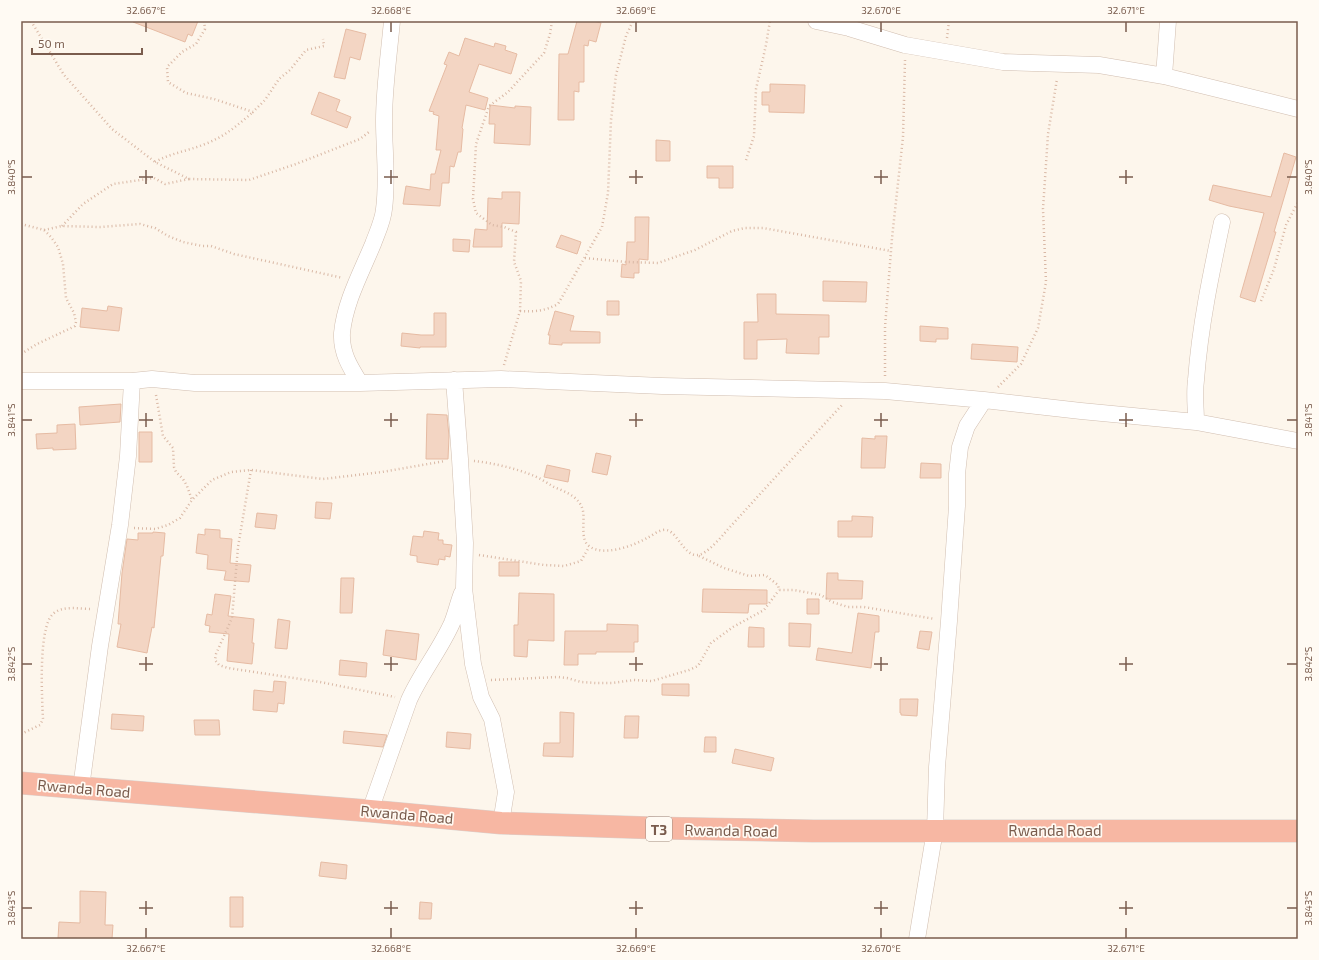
<svg xmlns="http://www.w3.org/2000/svg" width="1319" height="960" font-family="'Exo 2',sans-serif">
  <rect width="100%" height="100%" fill="#fdf6ec"/>
  <path fill="#f3d5c3" stroke="#e6bba3" d="M133,21h65l-6,15 -4,-2 -3,8 -52,-20z
    M577,21h16l8,2 -5,19 -7,-2 -1,6 -4,-1v37h-5v10l-5,-1v29h-16l1,-66h9z
    M346,29l20,5 -6,26 -10,-3 -5,22 -11,-2z
    M465,38l29,9 1,-4 11,3 -1,4 12,4 -6,20 -32,-10 -10,28 19,6 -3,12 -19,-5 -4,23 1,1 -2,23h-3l-4,15 -4,-1 -1,17h-7l-2,23 -37,-2 3,-18 24,4 1,-16h4l6,-24h-5l3,-34 -6,-2 1,-2 -5,-1 18,-46 -3,-1 5,-12 10,4z
    M770,84l35,1 -1,28 -35,-1v-7h-7v-13h8z
    M319,92l21,8 -4,11 15,6 -4,11 -36,-14z
    M490,105l25,3v-2l16,1 -1,38 -36,-2 1,-19h-6z
    M656,140l14,1v20h-14z
    M1284,153l12,4 -22,75h2l-21,70 -15,-5 24,-84 -35,-7 -20,-6 4,-15 58,12z
    M707,166h26v22h-14v-10h-12z
    M502,192h18l-1,32 -17,-1v24h-29l2,-18 12,1 1,-32 14,1z
    M635,217h14l-1,43 -9,-1v14h-5v5l-13,-1 1,-13 4,1 1,-23h8z
    M561,235l20,7 -4,12 -21,-7z
    M453,239l17,1 -1,12 -16,-1z
    M823,281l44,1 -1,20 -43,-1z
    M757,294h19v20l53,1v22h-10v17l-33,-1 1,-14 -30,1v19h-13v-37h14z
    M607,301h12v14h-12z
    M108,306l14,2 -3,23 -39,-4 2,-19 25,3z
    M555,311l19,5 -4,15 30,1v11h-38v2l-13,-1 1,-9h-2z
    M434,313h12v34h-26v1l-19,-2 1,-13 19,2h13z
    M920,326l28,2v11h-12v3l-16,-1z
    M972,344l46,3 -1,15 -46,-3z
    M121,404l-1,18 -40,3 -1,-18z
    M427,414l20,1 2,21 -1,23h-22z
    M75,424l1,25 -23,1v-2l-16,1 -1,-15 21,-1v-8z
    M139,432h13v30h-13z
    M875,436h12l-2,32h-24l1,-30 13,1z
    M596,453l15,3 -4,19 -15,-3z
    M921,463l20,1v14h-21z
    M547,465l23,5 -2,12 -24,-5z
    M316,502l16,1 -2,16 -15,-1z
    M257,513l20,2 -2,14 -20,-2z
    M852,516l21,1 -1,20h-34v-16h14z
    M205,529l15,1v8l12,1 -2,24 21,2 -2,17 -25,-2 2,-9 -19,-2 1,-14 -12,-2 2,-19 7,1z
    M424,531l15,2 -1,7h5v4l9,1 -2,12 -5,-1v4l-6,-1 -1,6 -21,-3v-6l-7,-1 3,-19 10,1z
    M153,532l12,1 -2,23h-2l-7,72 -2,-1 -5,26 -30,-6 4,-23h-3l4,-51 5,-34 11,1v-7h15z
    M499,562h20v14h-20z
    M827,573h11v7l25,1 -1,18h-36z
    M341,578h13l-2,35h-12z
    M703,589l64,1v14h-18l-1,9 -46,-1z
    M519,593l35,1v47l-26,-1 -1,17 -13,-1v-31h4z
    M215,594l16,2 -3,20 26,3 -2,24h2l-2,21 -25,-3 2,-27 -20,-2 1,-6 -5,-1 2,-11 5,1z
    M807,599h12v15h-12z
    M858,613l21,3v16h-4l-4,36 -55,-8 2,-12 34,5z
    M278,619l12,2 -3,28 -12,-1z
    M789,623l22,1 -1,23 -21,-1z
    M607,624l31,1v17h-4v10h-38v2h-18v11h-14l1,-34h42z
    M749,627l15,1v19h-16z
    M386,630l33,4 -3,26 -33,-5z
    M920,631l12,1 -3,18 -12,-2z
    M340,660l27,3 -1,14 -27,-2z
    M274,681l12,1 -2,22 -6,-1 -1,9 -24,-2 1,-20 19,2z
    M662,684h27v12l-27,-1z
    M900,699h18l-1,17 -16,-1v-2h-1z
    M560,712l14,1 -1,44 -30,-1 1,-13h16z
    M112,714l32,2 -1,15 -32,-2z
    M625,716h14l-1,22h-14z
    M194,720h25l1,15h-25z
    M344,731l43,4 -4,12 -40,-4z
    M447,732l24,2 -1,15 -24,-2z
    M705,737h11v15h-12z
    M735,749l39,9 -3,13 -39,-8z
    M321,862l26,3 -1,14 -27,-3z
    M80,891l26,1 -1,33h8l-1,14 -54,-1 1,-16 21,1z
    M230,897h13v30h-13z
    M420,902l12,1 -1,16h-12z"/>
  <g fill="none" stroke-linecap="round" stroke-linejoin="round">
    <defs>
      <path id="minor" d="M816,21l33,7 56,17 98,17 96,3 65,11 134,33
        M1164,76l4,-55
        M454,380l6,79 5,84 -1,45 9,76 8,33 11,22 14,73 -5,31
        M21,381h111l20,-2 43,4h165l141,-4 161,7 223,5 99,9 97,11 115,11 102,19
        M360,383c-10,-16 -19,-30 -18,-50 3,-31 19,-60 31,-89 4,-11 10,-23 11,-35 4,-29 0,-59 0,-88 0,-33 5,-67 8,-100
        M1196,422c0,-14 -2,-28 0,-42 4,-54 15,-106 26,-158
        M81,788l19,-142 20,-121 8,-69 4,-75
        M370,811l39,-111c12,-27 31,-50 43,-77 4,-10 6,-20 10,-30
        M917,939l18,-109 2,-63 12,-146 8,-115v-32l3,-27 7,-21 17,-26"/>
      <path id="highway" d="M21,783l349,28 131,12 154,5 158,3h485"/>
    </defs>
    <use href="#minor" stroke="#d1beb0" stroke-width="17"/>
    <use href="#highway" stroke="#dad1cd" stroke-width="23"/>
    <path stroke="#d9b8a5" stroke-width="2.5" stroke-dasharray="1 3" stroke-linecap="butt" d="M31,21l33,54 48,54 43,33 34,17 60,1 47,-16 64,-25 9,-7
      M204,21l1,8 -9,15 -14,8 -15,15 1,15 18,11 28,6 39,13 12,-12 14,-21 11,-9 16,-20 18,-4 -1,-7
      M947,38l2,-17
      M746,160l8,-24 2,-47 10,-44 4,-24
      M155,162c16,-9 33,-11 50,-18 19,-7 33,-19 48,-32
      M21,224l23,6 7,7 7,10 5,17 3,34 8,15 2,9 -1,4 -6,3 -32,15 -16,10
      M62,226l21,-22 30,-20 41,-6 11,6 24,-5
      M44,230l18,-4 38,1 40,-3 15,4 13,8 15,6 19,4h9l23,8 109,24
      M585,258l41,4 32,1 37,-13 37,-19 13,-3h18l128,23
      M1261,301l13,-32 12,-44 12,-23
      M520,311c14,1 25,0 38,-7l44,-77 6,-34 3,-73 5,-45 10,-39 7,-15
      M504,365l16,-54 1,-30 -7,-19 2,-30 -12,-5 -12,-2 -16,-12 -3,-14 3,-55 13,-38 19,-14 36,-39 6,-19 2,-13
      M885,376v-49l7,-89 11,-101 2,-77
      M998,387l23,-23 17,-36 8,-46 -3,-73 5,-75 9,-55
      M156,395l7,41 10,12 1,19 2,5 7,7 4,7 5,14
      M474,461c19,2 40,7 58,14 8,3 15,8 22,12 12,5 26,10 29,24 2,9 -3,29 6,35 14,11 44,0 58,-8 5,-2 10,-7 16,-8 13,-3 20,26 34,25 11,0 27,-22 34,-29 37,-41 74,-81 111,-121
      M251,470l-13,77 -6,71 -16,36 -1,6 4,5 9,3 92,14 75,15
      M134,528l21,1 13,-4 12,-7 12,-18 20,-20 19,-8 20,-2 72,9 59,-7 63,-11
      M479,555l65,10 20,1 17,-5 8,-14
      M699,556l25,12 25,8 16,-1 13,10 1,5h15l27,5 11,7 16,5h16l71,12
      M491,680l67,-3 9,1 14,4 15,1h16l22,-3 18,1 37,-11 9,-4 13,-23 22,-16 31,-17 15,-20
      M21,734l19,-9 3,-6c-1,-20 -5,-92 10,-105 9,-9 27,-5 39,-5"/>
    <use href="#minor" stroke="#fff" stroke-width="16"/>
    <use href="#highway" stroke="#f7b7a3" stroke-width="22"/>
  </g>
  <path fill="none" stroke="#7a5c4d" stroke-width="1.5" d="M146,22v10M391,22v10M636,22v10M881,22v10M1126,22v10M146,170v14M391,170v14M636,170v14M881,170v14M1126,170v14M22,177h10M139,177h14M384,177h14M629,177h14M874,177h14M1119,177h14M1287,177h10M146,413v14M391,413v14M636,413v14M881,413v14M1126,413v14M22,420h10M139,420h14M384,420h14M629,420h14M874,420h14M1119,420h14M1287,420h10M146,657v14M391,657v14M636,657v14M881,657v14M1126,657v14M22,664h10M139,664h14M384,664h14M629,664h14M874,664h14M1119,664h14M1287,664h10M146,901v14M391,901v14M636,901v14M881,901v14M1126,901v14M22,908h10M139,908h14M384,908h14M629,908h14M874,908h14M1119,908h14M1287,908h10M146,928v10M391,928v10M636,928v10M881,928v10M1126,928v10"/>
  <g text-anchor="middle" dominant-baseline="central" stroke-width="3.5" stroke-linejoin="round" paint-order="stroke">
    <rect fill="#fffaf3" stroke="#a28b7f" stroke-width="1" x="646" y="817" width="26" height="24" rx="3"/>
    <g font-size="14" font-weight="bold" fill="#7a5c4d">
      <text x="659" y="829">T3</text>
    </g>
    <g font-size="15" fill="#7a5c4d" stroke="#fffaf3">
      <text transform="translate(84 788) rotate(5)">Rwanda Road</text>
      <text transform="translate(407 814) rotate(5)">Rwanda Road</text>
      <text transform="translate(731 830) rotate(1)">Rwanda Road</text>
      <text x="1055" y="830">Rwanda Road</text>
    </g>
  </g>
  <rect width="1319" height="960" fill="none" stroke="#fffaf3" stroke-width="44"/>
  <path d="M32 48v6h110v-6" fill="none" stroke="#7a5c4d" stroke-width="2"/>
  <text x="38" y="48" font-size="12" fill="#7a5c4d" stroke="#fffaf3" stroke-width="3" paint-order="stroke">50 m</text>
  <rect x="22" y="22" width="1275" height="916" fill="none" stroke="#7a5c4d" stroke-width="1.5"/>
  <g font-size="10" text-anchor="middle" fill="#7a5c4d">
    <text x="146" y="14">32.667°E</text>
    <text x="391" y="14">32.668°E</text>
    <text x="636" y="14">32.669°E</text>
    <text x="881" y="14">32.670°E</text>
    <text x="1126" y="14">32.671°E</text>
    <text transform="translate(11 177) rotate(-90)" y="4">3.840°S</text>
    <text transform="translate(1308 177) rotate(-90)" y="4">3.840°S</text>
    <text transform="translate(11 420) rotate(-90)" y="4">3.841°S</text>
    <text transform="translate(1308 420) rotate(-90)" y="4">3.841°S</text>
    <text transform="translate(11 664) rotate(-90)" y="4">3.842°S</text>
    <text transform="translate(1308 664) rotate(-90)" y="4">3.842°S</text>
    <text transform="translate(11 908) rotate(-90)" y="4">3.843°S</text>
    <text transform="translate(1308 908) rotate(-90)" y="4">3.843°S</text>
    <text x="146" y="952">32.667°E</text>
    <text x="391" y="952">32.668°E</text>
    <text x="636" y="952">32.669°E</text>
    <text x="881" y="952">32.670°E</text>
    <text x="1126" y="952">32.671°E</text>
  </g>
</svg>
